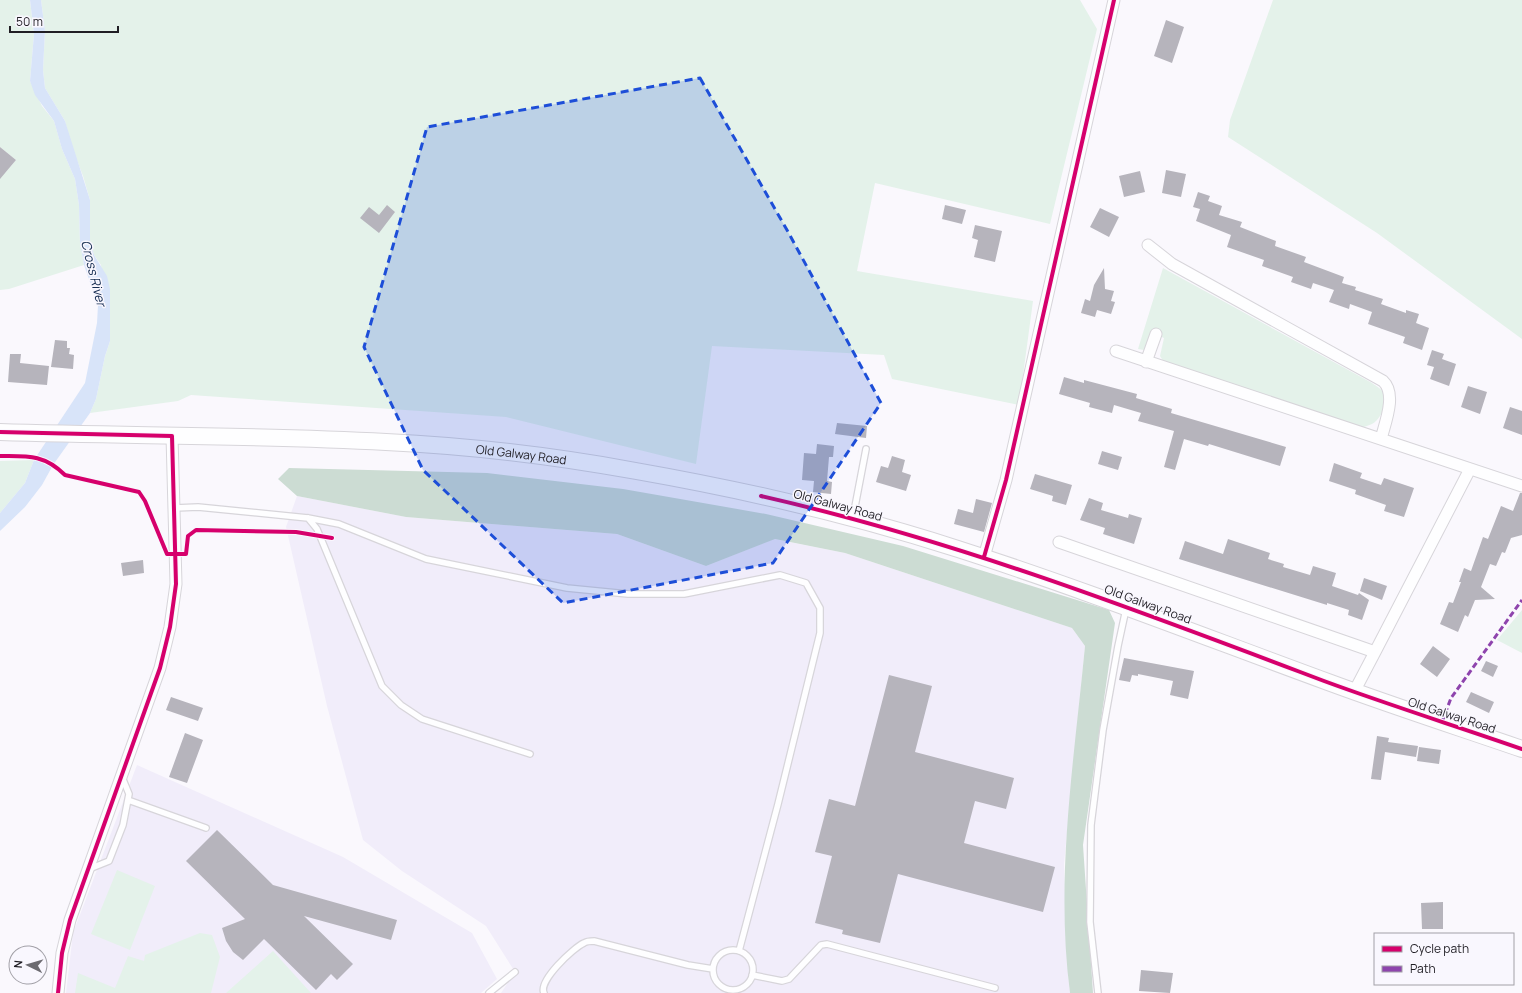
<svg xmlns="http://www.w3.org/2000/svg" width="1522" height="993" font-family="Manrope,sans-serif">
  <rect width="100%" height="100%" fill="#faf8fd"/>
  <path fill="#f1edfa" d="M297,496l109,21 211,17 89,32 68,-27 71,14 227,75 13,18 -21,218 4,110 2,19h-569l14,-21 -29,-46 -84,-55 -39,-31 -36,-134 -41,-179z
    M137,765l206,92 129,76 25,46 -16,14h-415l7,-60z"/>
  <path fill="#e4f2ea" d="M0,0h30l4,34 -4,47 12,25 12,15 8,28 13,30 4,26 1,38 4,22 -75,24 -9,1v-121l5,4 11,-13 -16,-13z
    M41,0h1039l17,29 -47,195 -175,-41 -18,88 176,30 -14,104 -127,-26 -8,-24 -172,-9 -16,118 -190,-47 -315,-22 -13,6 -88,12 6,-14 9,-43 5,-15 -9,-76 -7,-10 -4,-14v-41l-7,-24 -13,-34 -5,-21 -20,-33 -2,-18 2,-39z
    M1273,0h249v339l-145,-106 -149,-96 2,-17z
    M1163,268l209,115c4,3 10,6 12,11 4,9 -4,26 -12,30 -4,2 -9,3 -13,4l-194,-64 -5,-8 4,-18 -12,-5 -8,17 -6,-1z
    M34,460l-9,23 -25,30v-52z
    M1522,610v43l-25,-13z
    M117,870l38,16 -25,64 -39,-16z
    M200,933l12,2 8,22 -9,36h-136l3,-20 37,15 13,-32 16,5 1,-6z
    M273,951l38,42h-85z"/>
  <path fill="#ccdcd3" d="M289,468l198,5 136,16 143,25 137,32 206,64 6,13 -32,222 10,148h-23c-15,-115 4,-232 15,-347l-13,-18 -227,-75 -70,-14 -69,27 -89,-32 -211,-17 -109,-21 -19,-17z"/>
  <path fill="#d8e4f9" d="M30,0h11l4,31 -2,39 2,18 20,33 25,79v41l4,14 13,21 3,13v52l-5,15 -9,43 -6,14 -37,52 -11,20 -17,22 -25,24v-18l25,-30 9,-23 51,-77 12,-60 1,-18 -14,-40 -4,-22 -1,-38 -4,-26 -13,-30 -8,-28 -19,-26 -5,-14 4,-47z"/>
  <path fill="#b6b4bc" d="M1166,20l18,7 -12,36 -18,-7z
    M0,147l16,13 -16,19z
    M1166,170l20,4 -5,23 -19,-4z
    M1140,171l5,21 -21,5 -5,-21z
    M1198,192l12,4 -2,5 14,5 -3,9 23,7 -2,5 36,14 -1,5 31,11 -2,5 40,15 -2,6 14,4 -1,3 28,9 -2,5 25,9v-3l13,4 -3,9 13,5 -7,22 -19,-7 2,-6 -37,-13 4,-12 -22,-8 -1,5 -20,-7 5,-12 -21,-7 -2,6 -20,-7 2,-5 -31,-11 2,-6 -37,-13 4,-12 -35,-14 4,-12 -7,-2z
    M387,205l8,7 -16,21 -19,-15 9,-11 10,8z
    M945,205l21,5 -4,14 -20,-5z
    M1100,208l19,9 -10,20 -19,-10z
    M975,225l27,6 -7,31 -21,-5 4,-17 -6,-2z
    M1104,268l1,21 9,2 -3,10 4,1 -4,12 -14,-4 -2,7 -14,-4 4,-14 5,2 4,-16z
    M55,340l12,1v7h3l-1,6 5,1 -1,14 -22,-2z
    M1432,350l12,4 -2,5 14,5 -7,22 -19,-7 4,-12 -7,-2z
    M10,354h11l-1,9 29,3 -2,19 -39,-3z
    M1064,377l20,6v-3l53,14 -1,4 36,11 -1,4 115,34 -6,19 -71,-22 -1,2 -24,-7 -9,31 -11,-3 10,-36 -36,-10 3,-8 -27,-8 -2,8 -23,-6 1,-4 -31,-9z
    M1468,386l19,6 -7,22 -19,-7z
    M1510,407l12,4v24l-19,-7z
    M837,423l30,3 -1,12 -31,-4z
    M817,444l17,2 -1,11h-4l-2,24 5,1 -1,12 -18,-2 1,-11 -12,-1 2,-27 12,1z
    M1102,451l20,6 -4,13 -20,-6z
    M892,456l13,4 -3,12 9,3 -5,16 -30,-9 5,-16 7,2z
    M1334,463l28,10 -2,5 21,7 3,-7 30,10 -10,29 -20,-6 2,-6 -31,-11 1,-4 -27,-9z
    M1035,474l37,11 -6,20 -14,-4 1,-5 -23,-7z
    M1520,493h2v42l-11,3 -6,15 -3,-1 -6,14 -6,-2 -9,23 14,12 -20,1 -7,17 -3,-2 -7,17 -18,-8 9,-22 4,1 8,-21h-2l5,-14 7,3 12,-34 5,2 13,-33 12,5z
    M1089,498l14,5 -2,7 27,8 1,-4 13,4 -8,26 -31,-10 2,-6 -25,-8z
    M976,499l16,4 -8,29 -30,-8 4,-15 15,4z
    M1228,539l42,14 -2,6 16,5 -1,3 27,8 3,-9 23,7 -4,13 26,9 1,-2 10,7 -7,20 -14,-5 1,-5 -22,-7v2l-148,-46 6,-18 38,13z
    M143,560l1,13 -21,3 -2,-13z
    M1364,578l23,8 -5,14 -22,-9z
    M1433,646l17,13 -13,18 -17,-13z
    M1124,658l70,13 -6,28 -18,-4 3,-14 -35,-7v2l-6,-1 -2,7 -11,-2z
    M1486,661l12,5 -5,11 -12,-6z
    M889,675l43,11 -17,66 99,26 -8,31 -31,-8 -11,42 91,24 -12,45 -145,-38 -18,69 -38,-9 1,-4 -28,-7 17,-67 -17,-4 14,-53 26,7z
    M1471,692l23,10 -5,11 -23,-11z
    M171,697l32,11 -5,13 -32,-11z
    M185,733l18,7 -16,43 -18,-6z
    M1377,736l12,2 -1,4 30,4 -2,11 -31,-5 -4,28 -10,-1z
    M1419,747l22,3 -2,14 -22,-3z
    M217,830l56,55 124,35 -6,20 -87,-24 49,48 -16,16 -6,-6 -15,16 -52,-51 -21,21 -10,-8 -7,-11 -4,-13 23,-9 -59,-58z
    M1443,902v27h-21l-1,-26z
    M1141,970l32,3 -3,20 -31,-2z"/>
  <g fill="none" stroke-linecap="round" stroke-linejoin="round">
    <defs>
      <path id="lane" d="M175,508l23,-1 110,11 31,6 87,35 141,29 61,6h56l96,-19 26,8 14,25v25l-42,171 -39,147
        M853,517l13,-68
        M308,518l9,11 5,12 60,145 19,19 21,14 108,35
        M128,800l78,28
        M89,869l20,-8 14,-36 6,-31 -7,-17
        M713 970a20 20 0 1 1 40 0a20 20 0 1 1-40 0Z
        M752,975l30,6 7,-2 32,-34 6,-1 168,44
        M489,993l26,-21
        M544,993c-6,-12 29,-45 40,-50 3,-2 7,-2 10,-2l94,24 25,4
        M1098,993l-8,-71 1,-97 12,-95 15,-84 8,-37"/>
      <path id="street" d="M1148,245l24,19 211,117c14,13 2,42 -2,58
        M1116,351l406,135
        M1146,362l10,-28
        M1059,542l316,110 -21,40
        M984,557l22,-77 108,-480
        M1375,652l95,-183
        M58,993l4,-40 8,-33 90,-252 10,-41 6,-43 -4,-148"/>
      <g id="secondary">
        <path id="s1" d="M0,432c129,4 257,3 386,10 84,4 168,14 250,29 108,19 217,44 322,78 125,40 247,88 370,133 65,24 130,45 194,67"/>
      </g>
    </defs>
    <use href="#lane" stroke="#d7d5da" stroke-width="8"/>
    <use href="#street" stroke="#d7d5da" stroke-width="13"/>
    <use href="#secondary" stroke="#d7d5da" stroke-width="18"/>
    <use href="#lane" stroke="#fefeff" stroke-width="5.5"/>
    <use href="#street" stroke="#fefeff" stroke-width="11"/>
    <use href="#secondary" stroke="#fefeff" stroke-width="16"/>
    <path stroke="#8e44ad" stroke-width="3" stroke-dasharray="6 3" stroke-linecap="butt" d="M1442,722l9,-24 71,-98"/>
    <defs>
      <path id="cycleway" d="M0,432l172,4 4,148 -6,43 -10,41 -90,252 -8,33 -4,40
        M0,456c27,0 44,-2 65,19l74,17 6,9 22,53h19l2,-18 8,-6 100,2 36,6
        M761,496c194,44 378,115 563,185 65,24 132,45 198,68
        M984,557l22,-77 108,-480"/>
    </defs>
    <use href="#cycleway" stroke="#f9f7fe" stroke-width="6"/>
    <use href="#cycleway" stroke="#d6006c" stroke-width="4"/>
  </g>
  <path fill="#1d4ed8" fill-opacity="0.2" stroke="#1d4ed8" stroke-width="3" stroke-dasharray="8 5" stroke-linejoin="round" d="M700,78l87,152 94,173 -108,160 -210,40 -140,-133 -59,-123 63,-220z"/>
  <g text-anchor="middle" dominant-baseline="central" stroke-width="3" stroke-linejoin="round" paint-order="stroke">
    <g font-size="12" fill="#201e24" stroke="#f9f7fe">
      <text stroke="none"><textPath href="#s1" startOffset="522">Old Galway Road</textPath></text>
      <text transform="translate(838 505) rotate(15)">Old Galway Road</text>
      <text transform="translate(1148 604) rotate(20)">Old Galway Road</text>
      <text transform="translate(1452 715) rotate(18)">Old Galway Road</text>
    </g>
    <g font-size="13" font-style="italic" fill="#132b50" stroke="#f9f7fe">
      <text transform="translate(94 273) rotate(76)">Cross River</text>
    </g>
  </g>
  <rect x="1374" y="933" width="140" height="52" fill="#f9f7fe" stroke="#a2a0a7"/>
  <rect x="1382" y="946" width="20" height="6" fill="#d6006c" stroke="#a2a0a7"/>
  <text x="1410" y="953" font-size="12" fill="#201e24">Cycle path</text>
  <rect x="1382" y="966" width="20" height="6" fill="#8e44ad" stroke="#a2a0a7"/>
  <text x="1410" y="973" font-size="12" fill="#201e24">Path</text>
  <g transform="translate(28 965) rotate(275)"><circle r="19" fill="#f9f7fe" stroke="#a2a0a7"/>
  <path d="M0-3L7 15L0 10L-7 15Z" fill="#6c6a70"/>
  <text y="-6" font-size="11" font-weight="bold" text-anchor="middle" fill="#201e24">N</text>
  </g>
  <path d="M10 26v6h108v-6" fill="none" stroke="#201e24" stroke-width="2"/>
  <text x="16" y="26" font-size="12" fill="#201e24" stroke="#f9f7fe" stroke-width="3" paint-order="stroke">50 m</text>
</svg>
